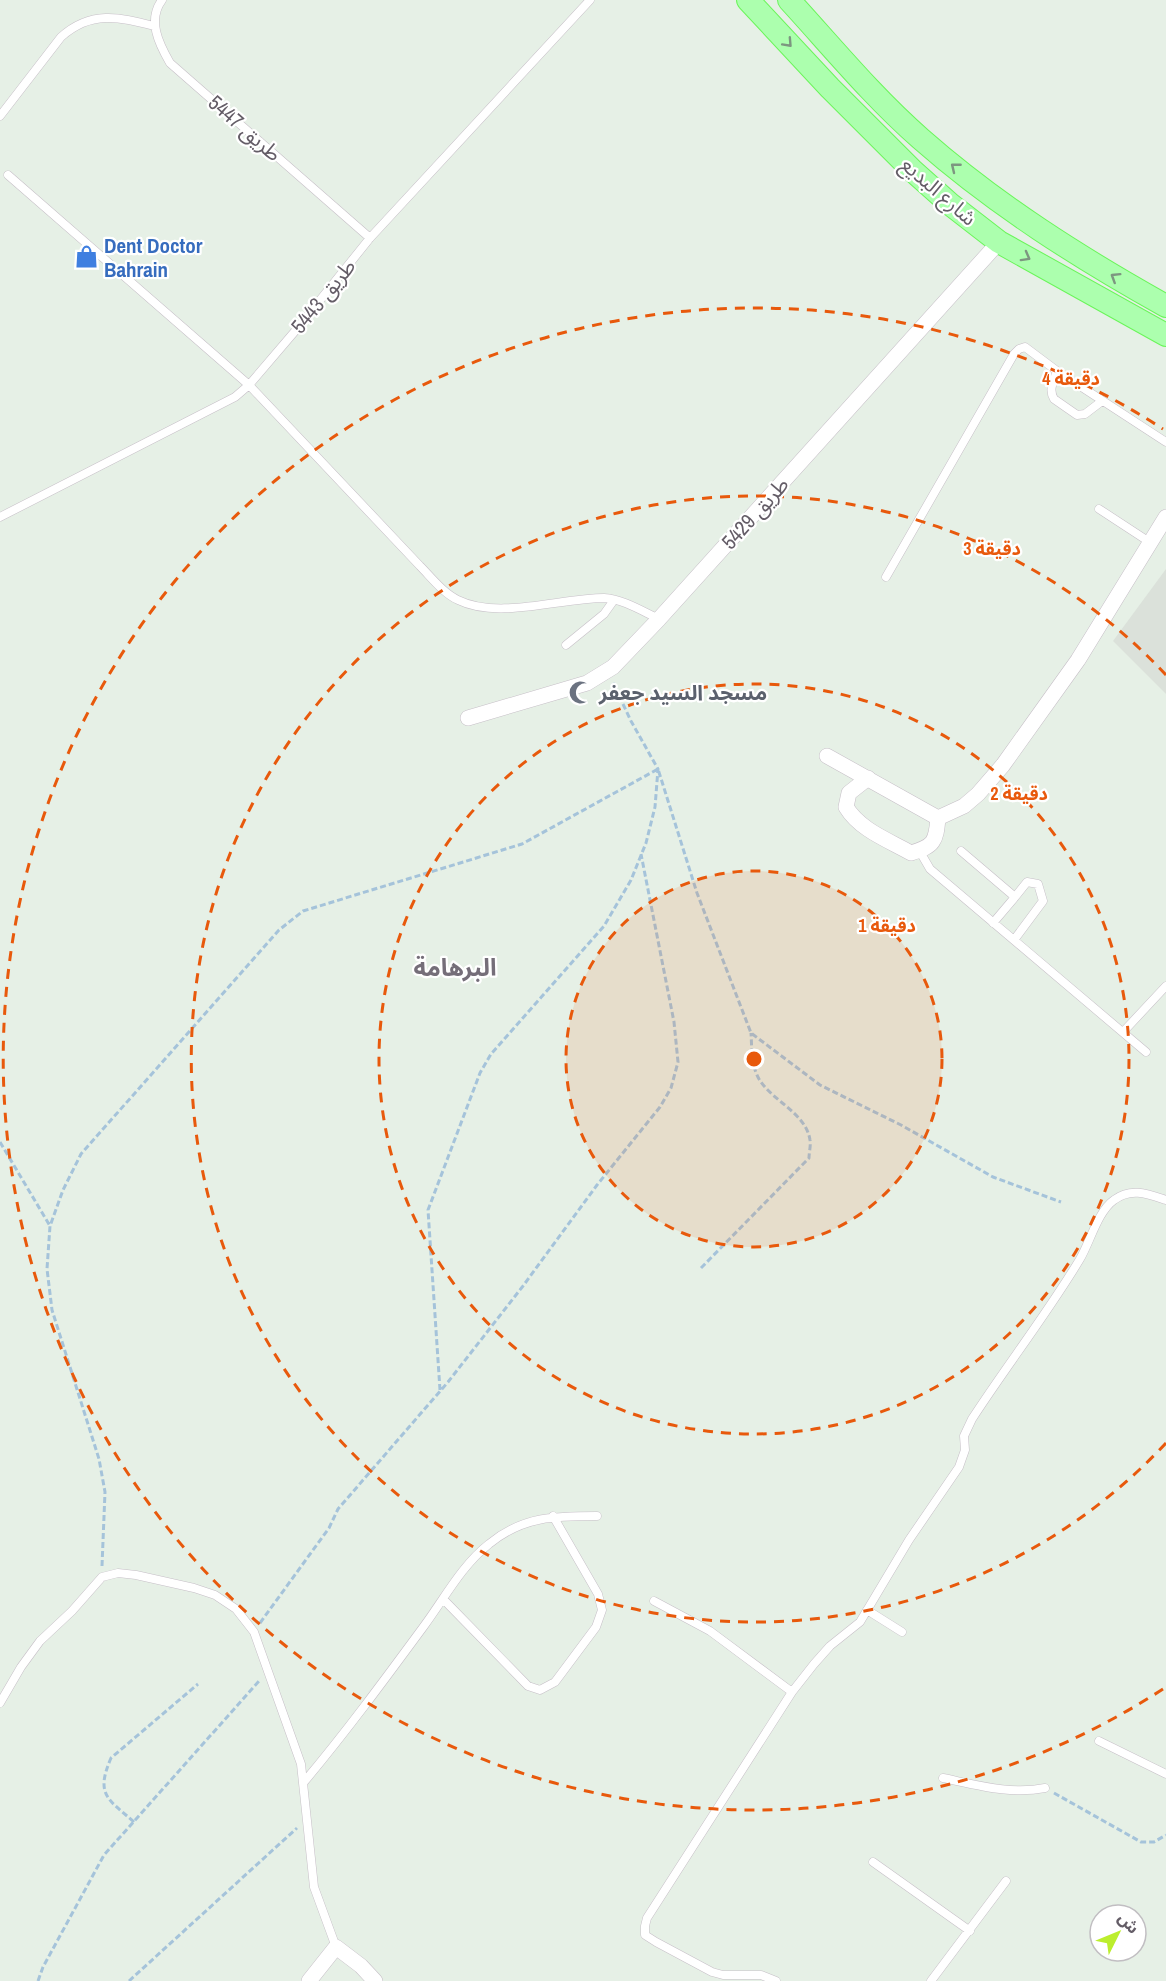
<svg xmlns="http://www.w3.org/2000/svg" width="1166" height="1981" font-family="'Archivo Narrow','Noto Sans Arabic',sans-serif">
  <rect width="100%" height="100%" fill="#e6f0e6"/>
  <path fill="#dbe1da" d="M1166,569v125l-53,-53z"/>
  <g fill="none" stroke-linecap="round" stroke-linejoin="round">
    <defs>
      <path id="lane" d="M162,0c-15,20 -3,44 8,63l200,175
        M0,116l61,-79c30,-27 58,-20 93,-11
        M8,175l241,210 171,181c11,11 23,27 38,34 40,20 103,-2 146,-2 19,1 38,13 55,21
        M1057,371c-3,10 -9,18 -3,28l23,16 8,-1 17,-13
        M1099,509l52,34
        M0,517l235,-120 14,-12 47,-55 74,-92 220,-238
        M886,577l128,-223 5,-5 6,-2 32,24 109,71
        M566,645l38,-31 10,-14
        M919,850l11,19 216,183
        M961,851l54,46 -22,26
        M1014,940l29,-39 -5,-17 -11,-2 -12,15
        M1123,1032l43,-46
        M444,1600l84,86 12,4 15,-8 41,-55 6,-17 -4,-16 -45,-78
        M654,1601l56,30 82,61
        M867,1610l35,22
        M0,1703l21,-36 19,-26 32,-30 30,-34 16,-4 18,2 58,13 21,7 21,14 18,23 47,132 13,123 22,60
        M1099,1741l67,33
        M943,1778c34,7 68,17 102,10
        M304,1782c42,-50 81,-103 120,-156 20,-27 38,-61 65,-82 34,-28 67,-28 108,-28
        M873,1862l97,69
        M776,1981l-15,-6h-38l-11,-3 -56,-30 -11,-7v-9l2,-8 145,-226 22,-28 16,-18 30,-24 49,-82 50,-73 6,-17 -1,-14 8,-17c35,-54 75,-105 108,-160 10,-17 18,-48 34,-59 17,-13 34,-6 52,0
        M931,1981l75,-100"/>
      <path id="street" d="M468,718l119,-35 26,-16 46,-48 340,-377
        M827,756l111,62 26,-12 14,-12 25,-29 75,-105 88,-143
        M868,778l-19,15 -3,14c14,23 42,33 65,46 23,-7 25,-11 27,-35
        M309,1981l27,-34 25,19 14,15"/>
      <path id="primary" d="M748,0l82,88 83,83 37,33 49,38 167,93
        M789,0c43,47 84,97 132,139 75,66 159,119 245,167"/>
    </defs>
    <use href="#lane" stroke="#c6bfc7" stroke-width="9"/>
    <use href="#street" stroke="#c6bfc7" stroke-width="16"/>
    <use href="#primary" stroke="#6af55a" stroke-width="24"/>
    <path stroke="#a5c3da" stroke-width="3" stroke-dasharray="6 3" stroke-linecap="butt" d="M0,1142l50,84
      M701,1268l108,-110c0,-5 2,-13 1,-18 -4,-27 -38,-39 -51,-61 -8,-14 -7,-30 -8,-46
      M440,1390l-12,-180 52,-137 11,-19 113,-128 27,-46 15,-37 9,-36 3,-38 -27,-48 -18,-38
      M102,1566l3,-74 -6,-33 -47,-149 -5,-41 3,-43 13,-36 18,-36 198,-224 24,-19 219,-67 136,-75 39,124 54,140 69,52 81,40 92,52 68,25
      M260,1623l69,-95 9,-19 110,-127 75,-96 74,-101 63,-78 11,-19 7,-26 -4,-40 -33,-168
      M1054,1793l87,49h13l12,-7
      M134,1822c-26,-23 -39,-27 -23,-64l87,-74
      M38,1981l5,-14 61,-112 156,-175
      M129,1981l168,-153"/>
    <use href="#lane" stroke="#fff" stroke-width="8"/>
    <use href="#street" stroke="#fff" stroke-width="15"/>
    <use href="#primary" stroke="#acffae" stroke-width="22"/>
  </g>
  <defs><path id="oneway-chevron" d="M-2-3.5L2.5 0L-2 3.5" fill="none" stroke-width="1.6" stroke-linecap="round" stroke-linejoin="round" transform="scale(1.5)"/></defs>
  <g stroke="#7d9680">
    <use href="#oneway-chevron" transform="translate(788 43) rotate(47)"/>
    <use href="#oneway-chevron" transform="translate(955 167) rotate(-141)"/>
    <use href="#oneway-chevron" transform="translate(1026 257) rotate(29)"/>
    <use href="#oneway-chevron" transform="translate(1115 277) rotate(-148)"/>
  </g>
  <circle cx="754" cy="1059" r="188" fill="#e8590c" fill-opacity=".12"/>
  <g fill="none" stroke="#e8590c" stroke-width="3" stroke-dasharray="10 8">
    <circle cx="754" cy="1059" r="188"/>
    <circle cx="754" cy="1059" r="375"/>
    <path d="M1166 1443A563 563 0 1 1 1166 675"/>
    <path d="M1163 1689A751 751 0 1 1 1163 429"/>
  </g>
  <defs>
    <symbol id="shop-bare" viewBox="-9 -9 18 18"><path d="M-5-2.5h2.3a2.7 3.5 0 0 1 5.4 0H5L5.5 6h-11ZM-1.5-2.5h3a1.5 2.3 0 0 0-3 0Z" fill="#3f7fe0" stroke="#fff" stroke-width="2.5" paint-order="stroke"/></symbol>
    <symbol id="mosque-bare" viewBox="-9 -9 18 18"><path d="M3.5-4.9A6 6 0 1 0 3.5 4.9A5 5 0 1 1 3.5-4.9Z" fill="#6b7280" stroke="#fff" stroke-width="2.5" paint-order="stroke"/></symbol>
  </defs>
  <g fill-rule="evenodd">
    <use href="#shop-bare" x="70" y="240" width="33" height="33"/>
    <use href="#mosque-bare" x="564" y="676" width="33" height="33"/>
  </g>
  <g text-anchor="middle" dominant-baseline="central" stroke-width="4.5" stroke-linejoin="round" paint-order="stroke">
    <g font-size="21" fill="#645d67" stroke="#fff">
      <text transform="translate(245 128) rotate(41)">طريق 5447</text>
      <text transform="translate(939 191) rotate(41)">شارع البديع</text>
      <text transform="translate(323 296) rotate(-51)">طريق 5443</text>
      <text transform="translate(755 513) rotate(-48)">طريق 5429</text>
    </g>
    <g font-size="21" font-weight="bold" fill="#366cbe" stroke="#fff" text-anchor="start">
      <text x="104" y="245">Dent Doctor<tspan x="104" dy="24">Bahrain</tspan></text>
    </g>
    <g font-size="21" font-weight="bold" fill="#5b616d" stroke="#fff" text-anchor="start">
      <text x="599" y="692">مسجد السيد جعفر</text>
    </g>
    <g font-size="24" font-weight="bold" fill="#756e79" stroke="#fff">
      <text x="455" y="967">البرهامة</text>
    </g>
  </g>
  <circle cx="754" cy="1059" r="9" fill="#e8590c" stroke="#fff" stroke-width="3"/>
  <g font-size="18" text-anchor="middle" font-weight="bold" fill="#e8590c" stroke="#fff" stroke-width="4.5" stroke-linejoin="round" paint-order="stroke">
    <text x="1071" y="385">4 دقيقة</text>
    <text x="992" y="555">3 دقيقة</text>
    <text x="1019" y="800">2 دقيقة</text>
    <text x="887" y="932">1 دقيقة</text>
  </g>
  <g transform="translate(1118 1933) rotate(47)"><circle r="28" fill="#ffffff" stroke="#c1bec2" stroke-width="1.5"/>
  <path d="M0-4.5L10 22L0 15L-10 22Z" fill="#bcee2e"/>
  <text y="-9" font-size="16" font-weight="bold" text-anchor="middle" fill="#645d67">ش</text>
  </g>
</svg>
